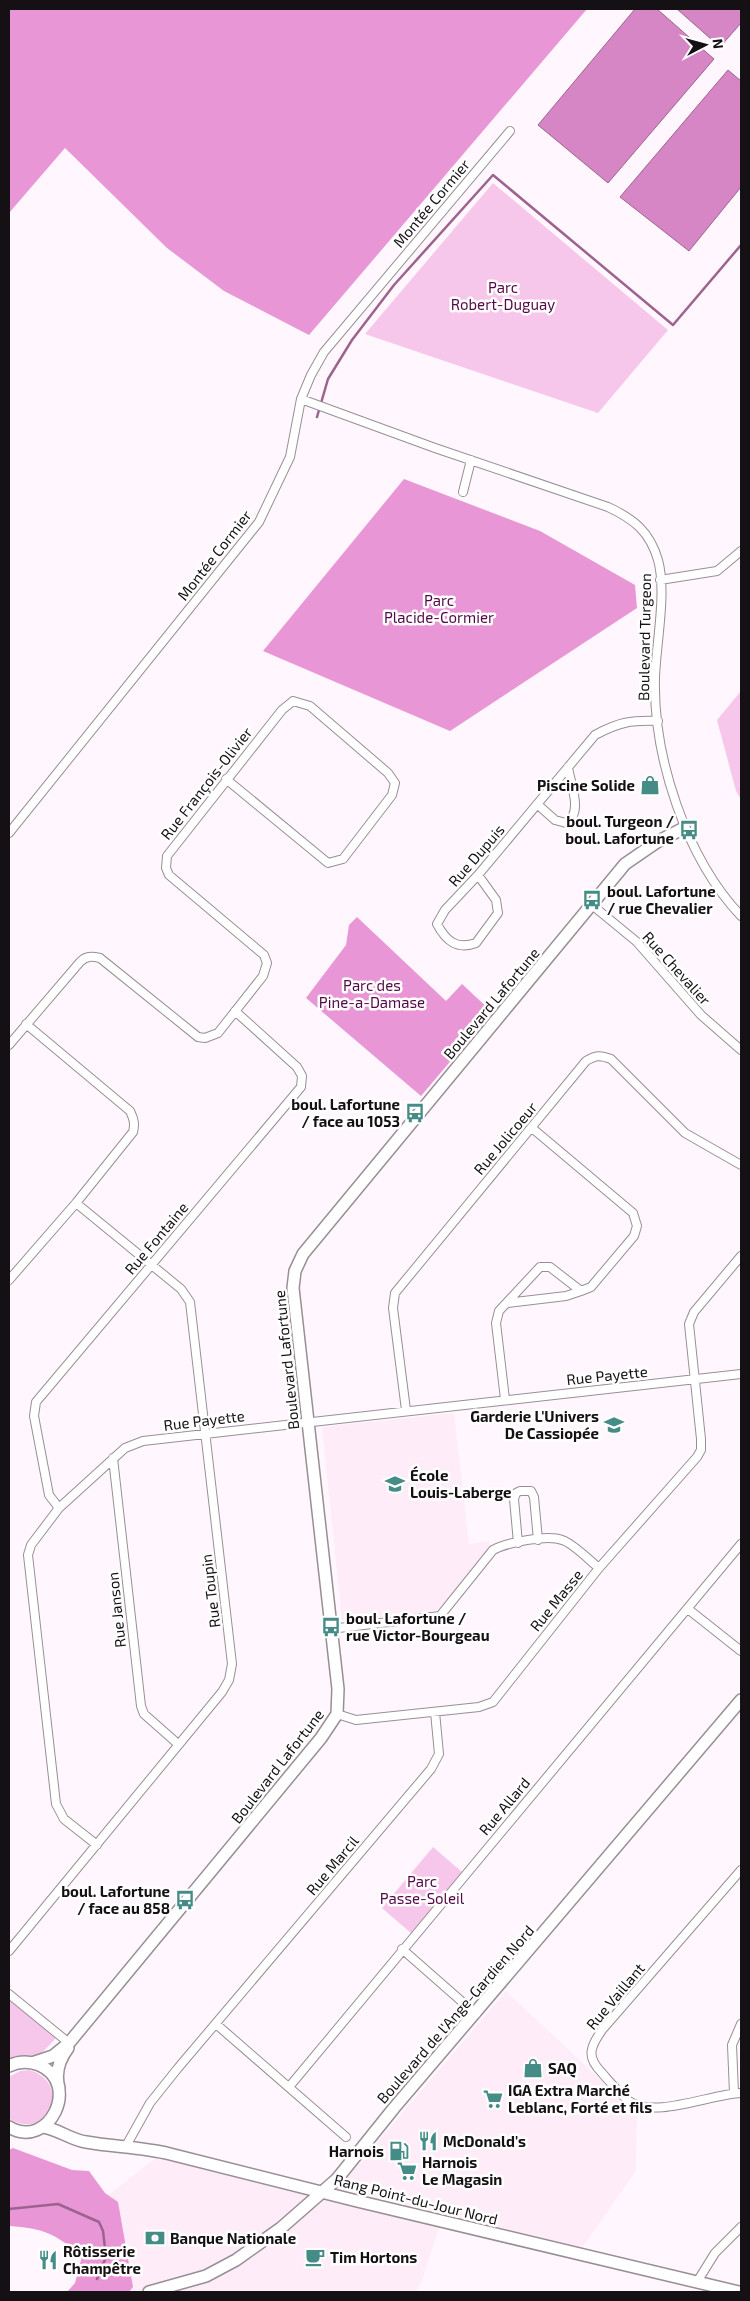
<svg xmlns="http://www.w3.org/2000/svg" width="750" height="2301" font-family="'Exo 2',sans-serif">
  <rect width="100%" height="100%" fill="#fff7fd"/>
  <path fill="#feedf9" d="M454,1413l15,131 20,-3 1,7 -43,52 -10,10 -11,3 -84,7 -20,-193z
    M506,1991l131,123 -1,57 -59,84 -136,-33 -19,58 -6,12h-284l-29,-93 54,-42 151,35 32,-6z"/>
  <path fill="#f7c7eb" d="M493,183l175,147 -70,83 -233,-79z
    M741,691v108l-5,-8 -19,-71z
    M433,1847l29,25 -51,61 -29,-25z
    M9,1997l47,41 -16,17 -31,3z
    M29,2070c44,12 21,72 -20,49v-42l11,-6z"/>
  <path fill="#e896d5" d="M9,9h578l-278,326 -85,-44 -57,-43 -102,-100 -56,65z
    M404,479l136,52 95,54 2,23 -187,123 -187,-80z
    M357,917l89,84 16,-17 30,28 -71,84 -115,-98 40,-53 3,-20z
    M13,2148l59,22 17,1 16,22 13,9 15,85 -4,5h-62l8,-9 7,-27c-27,-22 -38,-28 -73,-30v-76z"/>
  <path fill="#d686c4" stroke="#9c638f" d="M635,9h22l57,50 -106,124 -70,-58z
    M677,9h64v14l-21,24z
    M728,70l13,11v106l-52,64 -69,-54z"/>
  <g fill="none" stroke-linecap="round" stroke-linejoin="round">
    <path stroke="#9c638f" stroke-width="2.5" d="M317,417l11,-38 24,-39 42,-55 99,-110 180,150 68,-80
      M9,2209l49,-5 41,18 4,9 3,26 -9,22"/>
    <defs>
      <path id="street" d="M301,399l134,49 173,59c26,12 42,25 50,53 9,32 -2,84 -3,118 -2,79 31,180 86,238
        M463,492l8,-32
        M660,580l57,-9 24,-20
        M537,804l18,16 11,3c18,-10 4,-40 2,-56
        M9,833l250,-311 31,-65 11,-58 10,-24 13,-23 186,-221
        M478,875l18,25 2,13 -22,30c-19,7 -30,-2 -39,-19l8,-14 33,-35 117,-140c24,-13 36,-15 63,-14
        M592,905l45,37 64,73 40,35
        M9,1045l71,-83c6,-6 11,-6 20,-4l98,79 7,1 13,-5 45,-57 4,-13 -3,-8 -95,-80 -3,-7 1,-12 115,-146 11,-9 17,5 78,67 7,10 -3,12 -49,64 -15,4 -102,-84
        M9,1280l67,-77 57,-71c2,-8 1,-13 -3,-21l-104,-87
        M507,1303l59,-7 15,-5
        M505,1399l-9,-76 3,-12 41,-44h10l31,24 10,-4 43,-51 3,-10 -4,-13 -101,-85
        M406,1410l-13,-102 2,-15 191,-232c10,-6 14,-6 25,-2l74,74 56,32
        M113,1458l28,248 3,8 34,30
        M59,1508l-10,-13 -15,-79 2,-14 265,-315 1,-11 -5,-9 -62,-56
        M518,1543l-4,-44 2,-6 4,-2h11l3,6 4,43
        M688,1609l53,42
        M330,1629l110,-13 53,-66c13,-7 54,-16 69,-10 11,3 28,21 37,28
        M337,1714l19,6 123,-13 14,-5 106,-134 98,-111 4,-7v-11l-12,-115 5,-12 47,-56
        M97,1845l-33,-26 -8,-15 -28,-249 3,-10 28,-37 66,-60 18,-7 598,-67
        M741,1870l-139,160c-12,17 -16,27 0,43 8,9 17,20 27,28 25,18 82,-7 112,-8
        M402,1949l74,65
        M9,1951l213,-259 7,-12 3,-16 -42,-362 -9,-13 -105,-86
        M9,1994l60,49
        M216,2024l130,113
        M289,2087l452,-543
        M734,2093l-2,-48 9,-21
        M126,2146l24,-43 28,-35 253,-299 8,-15 -4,-42
        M697,2282l18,-29 26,-26"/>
      <path id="secondary" d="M32,2063l21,-7 16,-13 252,-305 16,-24 1,-25 -45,-401 2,-17 8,-17 322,-390 32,-22 27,-14
        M9,2066c10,-5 20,-5 30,-1 43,18 10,86 -30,62
        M59,2088c-4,-14 0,-28 9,-40
        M43,2127c15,2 28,13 43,15 28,5 56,5 84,12l187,47 382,91
        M149,2292l57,-16 30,-16 45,-32 56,-49 57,-71 347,-408"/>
    </defs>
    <use href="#street" stroke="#988f95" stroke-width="10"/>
    <use href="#secondary" stroke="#988f95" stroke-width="14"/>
    <use href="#street" stroke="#fff" stroke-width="8"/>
    <use href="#secondary" stroke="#fff" stroke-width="11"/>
  </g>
  <defs>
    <symbol id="shop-bare" viewBox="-9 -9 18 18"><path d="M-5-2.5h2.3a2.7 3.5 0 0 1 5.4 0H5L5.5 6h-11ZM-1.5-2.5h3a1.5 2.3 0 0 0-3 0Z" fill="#458c87" stroke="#fff" stroke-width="2.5" paint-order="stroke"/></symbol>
    <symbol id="bus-bare" viewBox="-9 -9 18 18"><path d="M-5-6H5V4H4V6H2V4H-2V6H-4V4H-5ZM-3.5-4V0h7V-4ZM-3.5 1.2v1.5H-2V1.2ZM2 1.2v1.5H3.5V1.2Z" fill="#458c87" stroke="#fff" stroke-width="2.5" paint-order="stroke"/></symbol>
    <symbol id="school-bare" viewBox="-9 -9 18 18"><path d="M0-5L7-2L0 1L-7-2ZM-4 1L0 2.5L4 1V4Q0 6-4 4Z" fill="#458c87" stroke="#fff" stroke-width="2.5" paint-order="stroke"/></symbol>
    <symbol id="supermarket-bare" viewBox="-9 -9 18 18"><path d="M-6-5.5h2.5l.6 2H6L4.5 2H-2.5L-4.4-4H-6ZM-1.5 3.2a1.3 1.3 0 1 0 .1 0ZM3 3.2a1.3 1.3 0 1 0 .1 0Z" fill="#458c87" stroke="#fff" stroke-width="2.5" paint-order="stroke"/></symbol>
    <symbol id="restaurant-bare" viewBox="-9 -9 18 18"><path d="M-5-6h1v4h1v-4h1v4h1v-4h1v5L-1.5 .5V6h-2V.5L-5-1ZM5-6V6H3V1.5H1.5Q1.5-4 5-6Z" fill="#458c87" stroke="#fff" stroke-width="2.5" paint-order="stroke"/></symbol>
    <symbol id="fuel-bare" viewBox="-9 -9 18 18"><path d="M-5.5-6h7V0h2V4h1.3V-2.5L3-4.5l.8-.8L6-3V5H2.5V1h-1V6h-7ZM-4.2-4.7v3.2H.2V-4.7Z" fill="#458c87" stroke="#fff" stroke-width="2.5" paint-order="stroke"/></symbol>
    <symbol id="bank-bare" viewBox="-9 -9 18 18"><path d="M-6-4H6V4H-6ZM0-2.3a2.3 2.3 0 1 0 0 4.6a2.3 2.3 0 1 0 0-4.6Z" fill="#458c87" stroke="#fff" stroke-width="2.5" paint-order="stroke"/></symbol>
    <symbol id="cafe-bare" viewBox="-9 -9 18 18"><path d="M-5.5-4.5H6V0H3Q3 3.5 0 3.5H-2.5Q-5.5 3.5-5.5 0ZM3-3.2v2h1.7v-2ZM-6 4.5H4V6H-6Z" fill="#458c87" stroke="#fff" stroke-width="2.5" paint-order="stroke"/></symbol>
  </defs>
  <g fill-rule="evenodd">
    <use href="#shop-bare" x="636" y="771" width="28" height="28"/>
    <use href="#bus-bare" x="675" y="816" width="28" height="28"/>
    <use href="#bus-bare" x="578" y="886" width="28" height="28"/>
    <use href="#bus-bare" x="401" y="1099" width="28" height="28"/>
    <use href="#school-bare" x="600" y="1411" width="28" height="28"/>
    <use href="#school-bare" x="381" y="1470" width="28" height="28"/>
    <use href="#bus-bare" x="317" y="1613" width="28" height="28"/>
    <use href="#bus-bare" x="171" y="1886" width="28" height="28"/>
    <use href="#shop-bare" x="519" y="2054" width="28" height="28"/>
    <use href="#supermarket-bare" x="479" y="2085" width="28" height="28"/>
    <use href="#restaurant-bare" x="414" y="2127" width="28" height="28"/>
    <use href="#fuel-bare" x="385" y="2137" width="28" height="28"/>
    <use href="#supermarket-bare" x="393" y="2157" width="28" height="28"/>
    <use href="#bank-bare" x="141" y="2224" width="28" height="28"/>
    <use href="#cafe-bare" x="301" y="2243" width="28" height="28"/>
    <use href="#restaurant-bare" x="34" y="2246" width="28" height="28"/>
  </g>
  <g text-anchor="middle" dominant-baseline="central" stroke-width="5" stroke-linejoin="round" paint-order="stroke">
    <g font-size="15" fill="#141013" stroke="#fff">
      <text transform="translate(431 203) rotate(-50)">Montée Cormier</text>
      <text transform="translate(214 555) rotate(-52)">Montée Cormier</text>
      <text transform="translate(644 637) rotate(-89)">Boulevard Turgeon</text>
      <text transform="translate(206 783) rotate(-52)">Rue François-Olivier</text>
      <text transform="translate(476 855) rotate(-49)">Rue Dupuis</text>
      <text transform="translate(677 968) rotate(48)">Rue Chevalier</text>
      <text transform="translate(491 1003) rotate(-50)">Boulevard Lafortune</text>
      <text transform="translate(505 1138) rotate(-50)">Rue Jolicoeur</text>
      <text transform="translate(156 1238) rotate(-50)">Rue Fontaine</text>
      <text transform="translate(286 1360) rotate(-96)">Boulevard Lafortune</text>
      <text transform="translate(607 1375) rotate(-6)">Rue Payette</text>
      <text transform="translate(204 1420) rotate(-7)">Rue Payette</text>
      <text transform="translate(210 1591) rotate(-97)">Rue Toupin</text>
      <text transform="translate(556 1600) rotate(-51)">Rue Masse</text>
      <text transform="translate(116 1610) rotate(-96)">Rue Janson</text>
      <text transform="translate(277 1766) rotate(-52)">Boulevard Lafortune</text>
      <text transform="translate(504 1806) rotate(-50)">Rue Allard</text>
      <text transform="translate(332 1865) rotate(-50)">Rue Marcil</text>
      <text transform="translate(615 1996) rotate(-50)">Rue Vaillant</text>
      <text transform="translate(455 2014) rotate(-49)">Boulevard de l'Ange-Gardien Nord</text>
      <text transform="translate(416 2199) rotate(14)">Rang Point-du-Jour Nord</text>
    </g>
    <g font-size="15" fill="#530947" stroke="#fff">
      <text x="503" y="287">Parc<tspan x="503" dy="17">Robert-Duguay</tspan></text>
      <text x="439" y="600">Parc<tspan x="439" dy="17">Placide-Cormier</tspan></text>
      <text x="372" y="985">Parc des<tspan x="372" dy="17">Pine-a-Damase</tspan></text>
      <text x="422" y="1881">Parc<tspan x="422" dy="17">Passe-Soleil</tspan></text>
    </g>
    <g font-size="15" font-weight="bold" fill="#141013" stroke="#fff" text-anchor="start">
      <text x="635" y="785" text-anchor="end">Piscine Solide</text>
      <text x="674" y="821" text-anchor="end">boul. Turgeon /<tspan x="674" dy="17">boul. Lafortune</tspan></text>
      <text x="607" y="891">boul. Lafortune<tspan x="607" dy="17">/ rue Chevalier</tspan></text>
      <text x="400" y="1104" text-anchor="end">boul. Lafortune<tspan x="400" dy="17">/ face au 1053</tspan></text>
      <text x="599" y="1416" text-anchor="end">Garderie L'Univers<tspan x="599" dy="17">De Cassiopée</tspan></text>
      <text x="410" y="1475">École<tspan x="410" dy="17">Louis-Laberge</tspan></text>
      <text x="346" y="1618">boul. Lafortune /<tspan x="346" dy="17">rue Victor-Bourgeau</tspan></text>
      <text x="170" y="1891" text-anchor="end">boul. Lafortune<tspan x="170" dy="17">/ face au 858</tspan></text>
      <text x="548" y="2068">SAQ</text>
      <text x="508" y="2090">IGA Extra Marché<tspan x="508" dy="17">Leblanc, Forté et fils</tspan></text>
      <text x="443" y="2141">McDonald's</text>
      <text x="384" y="2151" text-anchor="end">Harnois</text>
      <text x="422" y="2162">Harnois<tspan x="422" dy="17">Le Magasin</tspan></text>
      <text x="170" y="2238">Banque Nationale</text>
      <text x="63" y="2251">Rôtisserie<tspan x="63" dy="17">Champêtre</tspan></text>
      <text x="330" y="2257">Tim Hortons</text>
    </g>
  </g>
  <rect width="750" height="2301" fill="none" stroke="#141013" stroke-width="20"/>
  <g transform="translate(705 45) rotate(84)" stroke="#ffffff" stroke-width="4" paint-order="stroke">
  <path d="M0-4L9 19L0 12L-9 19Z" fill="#141013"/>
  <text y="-8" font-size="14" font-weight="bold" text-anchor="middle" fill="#141013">N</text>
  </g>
</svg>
